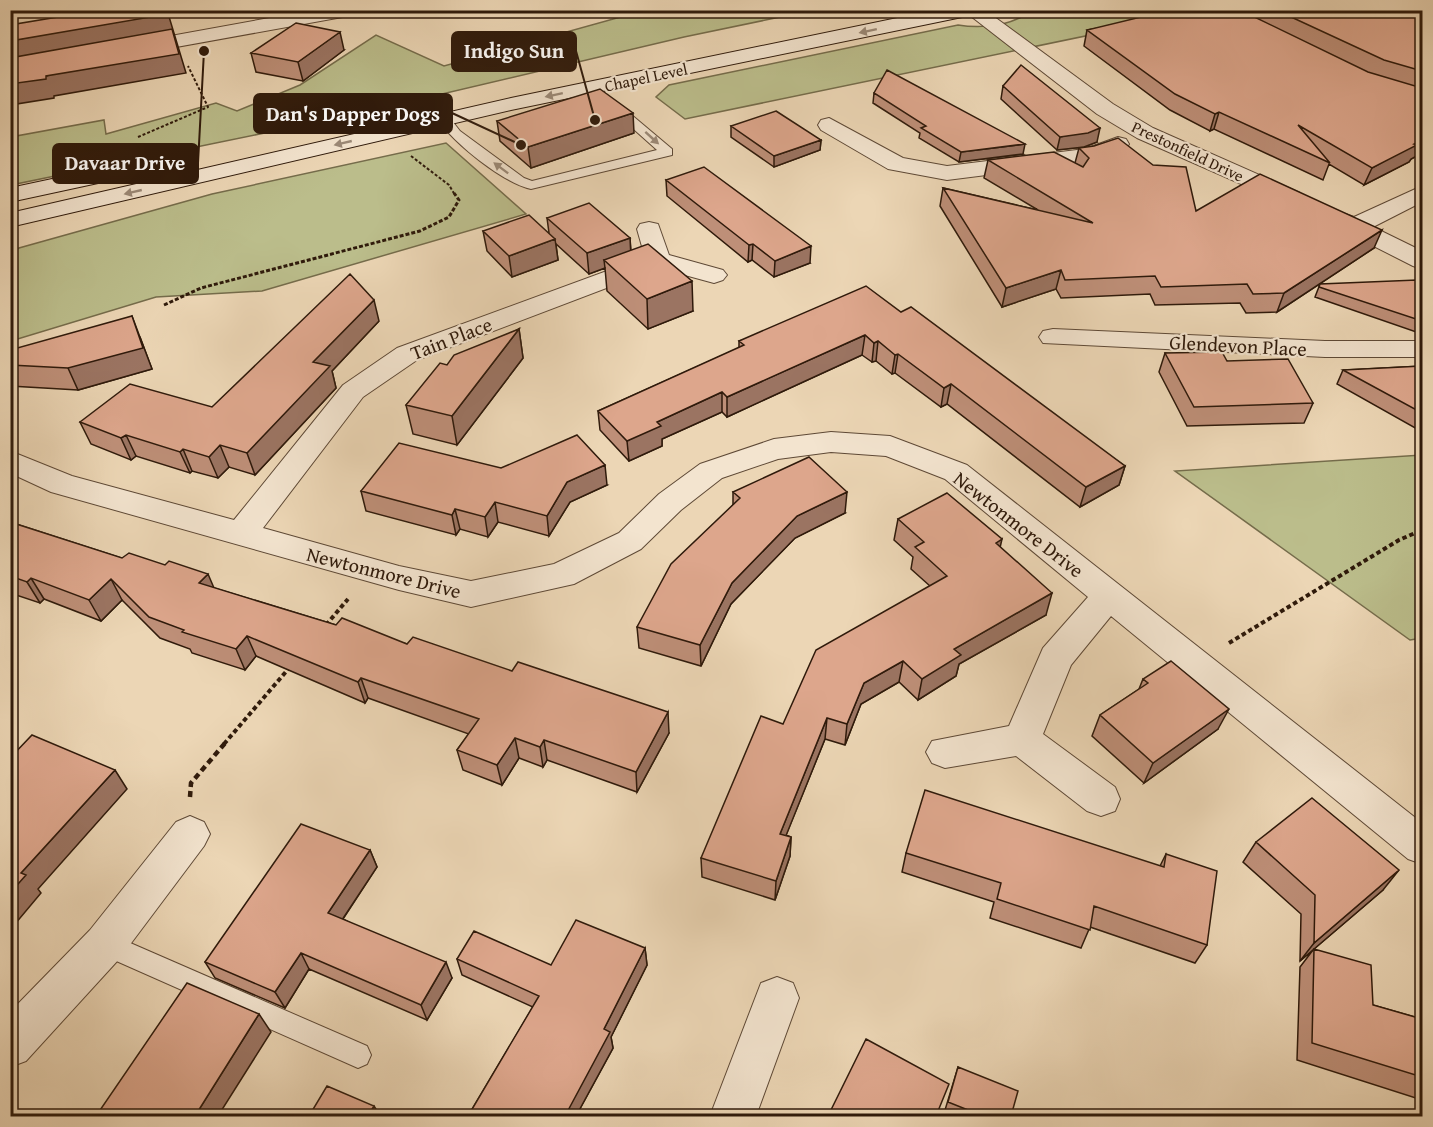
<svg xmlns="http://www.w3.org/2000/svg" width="1433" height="1127" font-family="'Gentium Book Plus',serif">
  <rect width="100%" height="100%" fill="#ecd6b5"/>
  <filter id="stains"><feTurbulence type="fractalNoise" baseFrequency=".00333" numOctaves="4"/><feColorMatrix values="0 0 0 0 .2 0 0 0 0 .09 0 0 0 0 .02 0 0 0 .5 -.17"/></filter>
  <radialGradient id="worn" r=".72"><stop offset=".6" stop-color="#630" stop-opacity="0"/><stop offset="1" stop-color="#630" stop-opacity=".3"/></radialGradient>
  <path fill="#bbbd8b" stroke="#756c4b" stroke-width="1.5" d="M642,11h167l-125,26 -327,77 -346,71v-48l93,-17 2,14 110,-31 21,8 63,-26 76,-50 68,31z
    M1040,11h166l-521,108 -29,-22 13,-12 289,-60c18,3 42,2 59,-6 8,-3 13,-7 23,-8z
    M446,143l80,71 -264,77 -106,6 -145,44v-88l8,-5 193,-54z
    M1422,455v183l-12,2 -235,-169z"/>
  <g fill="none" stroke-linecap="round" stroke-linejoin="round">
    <defs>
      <path id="service" d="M615,101l57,48v6l-141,34c-29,-7 -76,-45 -93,-69l6,-4 5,1 11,14 64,47 8,3 125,-31 -47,-42v-6z
        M105,932l262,114 4,9 -4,9 -9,4 -262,-116 -4,-8 4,-8z"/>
      <path id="minor" d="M313,10h44l-9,6 -216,39 -7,-2 -3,-4 3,-4 7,-2z
        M963,10h22l128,94 40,24 147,65 4,5 -4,5h-16l-147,-65 -40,-24z
        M829,118l74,40 44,8 138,-17 33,-12 8,2 3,5 -3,5 -37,13 -142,18 -59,-11 -67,-39 -3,-5 3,-5z
        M1422,186v16l-49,25 49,24v18l-9,-3 -85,-43 -3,-5 3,-5 9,-2 17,6z
        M649,222l9,2 11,31 54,15 4,5 -4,5 -9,3 -55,-15 -242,92 -54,37 -100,131 136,38 72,15 83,-17 65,-31 40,-39 41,-30 74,-25 57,-7 59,4 77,29 455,358v41l-14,-5 -297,-243 -40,49 -28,69 72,53 5,12 -5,12 -14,5 -14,-5 -71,-55 -71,12 -13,-5 -6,-11 6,-11 77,-15 34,-78 45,-51 -143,-118 -59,-23 -55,-4 -53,7 -56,19 -41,32 -40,39 -67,35 -103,23 -72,-17 -348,-98 -41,-19v-22l62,25 162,44 109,-135 54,-37 248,-91 -8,-28 3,-5z
        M1053,329l272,12h97v16h-97l-282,-14 -4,-6 4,-6z
        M190,816l14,6 6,12 -6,12 -84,112 -94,103 -16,6v-55l80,-82 86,-108z
        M777,977l16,6 6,15 -43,118h-46l51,-133z"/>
      <path id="secondary" d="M936,10h40l-9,6 -456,94 -501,117v-14l501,-115z
        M141,160l8,2 4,5 -4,5 -139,30v-14z"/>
    </defs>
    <use href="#service" stroke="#5e4936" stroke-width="2"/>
    <use href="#minor" stroke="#5e4936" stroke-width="2"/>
    <use href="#secondary" stroke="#2f1a0b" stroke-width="2"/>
    <path stroke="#2f1a0b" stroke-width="2" stroke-dasharray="3 2" stroke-linecap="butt" d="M1029,13l11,-3
      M138,137l70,-30 -20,-41
      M411,156l38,29 6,10"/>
    <path stroke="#2f1a0b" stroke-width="3" stroke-dasharray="4 2" stroke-linecap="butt" d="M164,305l37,-17 219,-57 29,-14 10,-17 -5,-7"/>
    <path stroke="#2f1a0b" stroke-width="4" stroke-dasharray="4.5 3" stroke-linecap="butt" d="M326,625l22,-26
      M1229,643l170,-103 23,-10
      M224,744l66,-77"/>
    <path stroke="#2f1a0b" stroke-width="4.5" stroke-dasharray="6 4" stroke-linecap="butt" d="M190,797l1,-14 35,-41"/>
    <use href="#service" fill="#f3e4cf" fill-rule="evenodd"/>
    <use href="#minor" fill="#f3e4cf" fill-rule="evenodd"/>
    <use href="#secondary" fill="#f3e4cf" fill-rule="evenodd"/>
  </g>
  <path fill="#be8f78" stroke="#2f1a0b" stroke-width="1.5" d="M1249,10h173v143l-11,6 -2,3 -45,23 -35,-21 -6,16 -109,-51 -4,2 -40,-21 -86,-64 3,-16 97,-16 34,-2 30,2z
    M344,50l-41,31 -47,-9 -5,-19z
    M1003,86l94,56 -13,5 -27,3 -56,-51z
    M874,93l149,61 -64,8 -40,-24 1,-5 -47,-30z
    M497,121l137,12 -103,35 -31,-27z
    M731,126l90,14 -1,10 -46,17 -43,-30z
    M1079,148l117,63 178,37 -97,64 -31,1 -6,-10 -85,2 -5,-11 -89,4 -5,-9 -54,18 -62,-101 3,-18 95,22 -54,-32 4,-18 87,3z
    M666,180l144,83 -36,14 -22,-17 -4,2 -81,-66z
    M547,218l83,20 1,13 62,60 -45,18 -41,-38 -2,-23 -16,6 -33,-30 2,16 -46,17 -25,-26 -4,-20 66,2z
    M1320,284l102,2v48l-107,-37z
    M901,312l224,154 -6,19 -39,22 -133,-103 -6,3 -46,-34 -3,1 -16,-13 -4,1 -10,-7 -135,62 -5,-5 -60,27v7l-33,15 -29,-31 -2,-19 141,-63v-7z
    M379,321l-47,50 4,17 -81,87 -26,-8 -11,11 -26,-7 -2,2 -54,-17 -5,4 -40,-16 -11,-22 132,-15z
    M519,329l4,29 -66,87 -44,-11 -7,-29 41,-40z
    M140,337l12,32 -74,21 -68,-4v-36z
    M1165,353l62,8 86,42 -9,20 -117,3 -28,-54z
    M1422,366v53l-5,10 -80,-45 6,-14z
    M501,468l106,17 -37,17 -21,34 -51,-14 -10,15 -28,-8 -4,6 -90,-24 -5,-20z
    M733,492l112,21 -50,25 -64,66 -30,62 -62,-18 -2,-21 96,-122z
    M898,519l102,28 46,68 -87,49 -3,12 -38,24 -19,-18 -38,22 -16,41 -20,-6 -39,96 5,2 -1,19 -15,44 -73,-23 -1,-19 229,-272 -19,-17 2,-12 -19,-17z
    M10,522l204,66 122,37 71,19 262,89 -32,59 -90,-32 -4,7 -24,-9 -17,27 -39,-15 -6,-20 12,-16 -101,-36 -3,5 -109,-47 -11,14 -53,-17 -2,-4 -30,-11 -38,-38 -21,21 -57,-22 -4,4 -30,-10z
    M1143,679l75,50 -74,54 -52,-47 8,-21 39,-26z
    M1256,842l127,48 -69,59 59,56 49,14v81l-125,-40 3,-93 13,-17 -13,11 1,-47 -58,-52z
    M370,850l7,17 -34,52 109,59 -25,42 -118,-51 -24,39 -70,-30 -10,-16z
    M906,853l254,13 6,-12 41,91 -12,18 -105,-36 -9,21 -91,-30 4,-16 -92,-30z
    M645,948l2,17 -36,72 2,11 -37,68h-108l65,-109 -71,-32 -5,-16 94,6z
    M958,1067l53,49h-51l-15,-6z"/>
  <path fill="#9b7462" stroke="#2f1a0b" stroke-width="1.5" d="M167,10l19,63 -132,23v2l-44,7v-21l36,-8 -36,-14v-21z
    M340,32l4,18 -41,31 -5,-19z
    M1219,112l-5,17 -4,2 5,-17z
    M633,113l1,20 -103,35 -3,-21z
    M1100,128l-3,14 -13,5 -27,3 3,-13z
    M821,140l-1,10 -46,17v-11z
    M1422,140v13l-11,6 -2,3 -45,23 8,-17z
    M1025,144l-2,10 -64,8 2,-10z
    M1382,230l-8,18 -97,64 7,-19z
    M630,238l1,20 -27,2 1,8 -16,6 -2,-21z
    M555,239l3,21 -46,17 -3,-21z
    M753,244l-1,16 -4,2 1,-17z
    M811,246l-1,17 -36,14 1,-16z
    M1061,270l-5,19 -54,18 4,-19z
    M692,281l1,30 -45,18 -1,-30z
    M374,300l5,21 -47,50 4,17 -81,87 -8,-22 66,-91z
    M132,316l20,53 -74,21 -10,-22z
    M519,329l4,29 -66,87 -5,-29z
    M865,335l-3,20 -135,62v-20z
    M878,341l-2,20 -4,1 2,-19z
    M898,354l-3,19 -3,1 3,-19z
    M951,384l-4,20 -6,3 3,-19z
    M722,392v20l-60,27v7l-33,15 -2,-20 30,-19z
    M126,435l10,21 -5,4 -10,-22z
    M220,445l9,22 -11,11 -9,-21z
    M183,449l9,22 -2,2 -10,-21z
    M605,465l2,20 -37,17 -21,34 -2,-20 20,-34z
    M1125,466l-6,19 -39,22 6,-20z
    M847,492l-2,21 -50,25 -64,66 -30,62 -1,-21 32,-62 65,-67z
    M495,502l3,20 -10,15 -3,-20z
    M455,509l5,20 -4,6 -4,-20z
    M1002,539l-5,22 -1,-18z
    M208,574l9,21 -18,-12z
    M31,578l13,21 -4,4 -13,-21z
    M111,579l11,21 -21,21 -12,-21z
    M1052,593l-6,22 -87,49 -3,12 -38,24 4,-21 32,-30z
    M247,636l9,20 -11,14 -9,-21z
    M903,661l-4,21 -38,22 -16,41 2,-21 17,-41z
    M361,678l7,20 -3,5 -7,-21z
    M1229,709l-11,20 -74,54 9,-20z
    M668,712l1,21 -32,59 -1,-20z
    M827,718l-2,21 -46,114 1,-19z
    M515,738l4,20 -17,27 -5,-20z
    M544,740l3,20 -4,7 -3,-20z
    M115,770l12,19 -89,100 3,4 -31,37v-37l11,-20z
    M791,837l-1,19 -15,44 1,-19z
    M370,850l7,17 -41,62 -8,-16z
    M1399,870l-16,20 -83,71 14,-18z
    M645,948l2,17 -36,72 2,11 -37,68h-11l39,-87z
    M301,953l8,16 -24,39 -10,-16z
    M446,962l6,16 -25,42 -6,-15z
    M259,1014l12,18 -53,84h-23z
    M374,1106l5,8 -2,2h-9z"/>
  <path fill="#dda68c" stroke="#2f1a0b" stroke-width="1.5" d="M100,10h67l1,4 -158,27v-16z
    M1170,10h9l5,4 13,-4h18l3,2 5,-2h17l128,62 54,16v52l-8,4 3,1 -45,23 -74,-43 32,38 -111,-51 -4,2 -40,-20 -88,-64z
    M1276,10h146v61l-38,-11z
    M296,23l44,9 -42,30 -47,-9z
    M172,29l7,25 -133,22v3l-36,5v-26z
    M1021,65l79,63 -12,5 -28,4 -57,-51z
    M887,70l138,74 -64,8 -40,-24 5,-2 -52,-33z
    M600,89l33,24 -105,34 -31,-26z
    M776,111l45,29 -47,16 -43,-30z
    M1118,138l35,27 33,2 10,44 64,-37 122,56 -98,63 -31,1 -6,-10 -86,3 -6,-11 -90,4 -4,-10 -55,18 -63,-100 150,35 -105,-63 66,-8 29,15 6,-9 -10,-10 15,-2z
    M704,167l107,79 -36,15 -22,-17 -4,1 -83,-65z
    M589,203l41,35 -43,15 -40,-35z
    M529,215l26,24 -46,17 -26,-25z
    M648,244l44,37 -45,18 -43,-39z
    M350,274l24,26 -61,62 17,4 -83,87 -27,-8 -11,12 -26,-8 -3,3 -54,-17 -5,3 -41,-16 50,-38 82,23z
    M1417,280l5,6v35l-103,-34 1,-3z
    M866,286l35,26 10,-5 214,159 -39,21 -135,-103 -7,4 -46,-34 -3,1 -17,-14 -4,2 -9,-8 -138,62 -5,-5 -65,30 4,4 -34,15 -29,-30 146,-66 -5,-4z
    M132,316l11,32 -75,20 -58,-3v-15z
    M519,329l-67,87 -46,-11 34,-42 7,2 7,-10z
    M1222,352l5,9 61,-2 25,44 -119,4 -29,-54z
    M1422,366v47l-79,-43z
    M577,435l28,30 -38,17 -20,34 -52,-14 -10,15 -30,-8 -3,6 -91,-24 38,-48 102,25z
    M809,457l38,35 -50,24 -65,67 -32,62 -63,-18 34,-63 69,-66 -7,-6z
    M947,493l55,46 -6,4 56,50 -98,56 7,6 -39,24 -19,-18 -39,22 -17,41 -20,-6 -47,116 11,3 -15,44 -75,-23 60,-142 22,8 33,-74 131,-74 -32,-29 9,-5 -26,-23z
    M10,522l112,36 7,-5 36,12 4,-4 39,13 -9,9 137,42 6,-7 65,26 6,-7 99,34 6,-9 150,50 -32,60 -92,-32 -4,7 -25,-9 -18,27 -40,-15 22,-31 -118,-41 -3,4 -111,-46 -11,13 -54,-17 2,-2 -35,-13 -38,-38 -22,21 -58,-22 -4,4 -17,-6z
    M1171,661l58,48 -76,54 -53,-48 48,-32 -5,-4z
    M32,735l83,35 -94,103 5,2 -16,18v-135z
    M925,790l239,77 2,-13 51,17 -10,74 -113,-39 -4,24 -93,-31 4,-16 -95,-30z
    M1312,798l87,72 -85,73 1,-48 -59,-53z
    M301,824l69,26 -42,63 118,49 -25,43 -120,-52 -26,39 -70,-30z
    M576,920l69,28 -41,81 6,3 -45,84h-97l71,-120 -82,-37 17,-28 77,34z
    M1314,949l57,16 2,40 49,14v58l-110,-34z
    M187,983l72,31 -64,102h-99z
    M866,1039l83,45 -13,32h-108z
    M958,1067l60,24 -7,25h-28l-35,-14z
    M327,1086l47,20 -6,10h-59z"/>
  <defs><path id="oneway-solid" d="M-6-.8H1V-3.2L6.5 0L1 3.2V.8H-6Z" transform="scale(1.5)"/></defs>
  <g fill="#9b8977">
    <use href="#oneway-solid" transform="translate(868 31) rotate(168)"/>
    <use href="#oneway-solid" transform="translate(554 95) rotate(168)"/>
    <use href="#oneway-solid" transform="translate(652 138) rotate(42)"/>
    <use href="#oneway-solid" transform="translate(343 143) rotate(167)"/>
    <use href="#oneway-solid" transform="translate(501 168) rotate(-143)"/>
    <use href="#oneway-solid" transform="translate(133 192) rotate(167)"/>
  </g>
  <g text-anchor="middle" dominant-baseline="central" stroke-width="4.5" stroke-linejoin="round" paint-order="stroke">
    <g font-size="16" fill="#2f1a0b" stroke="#f3e4cf">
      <text transform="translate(646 77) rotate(-12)">Chapel Level</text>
      <text transform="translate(1188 151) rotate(25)">Prestonfield Drive</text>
    </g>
    <g font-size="20" fill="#2f1a0b" stroke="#f3e4cf">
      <text transform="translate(451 338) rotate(-21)">Tain Place</text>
      <text transform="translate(1238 345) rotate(3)">Glendevon Place</text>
      <text transform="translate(1019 524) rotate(38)">Newtonmore Drive</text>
      <text transform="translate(384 572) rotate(14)">Newtonmore Drive</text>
    </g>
  </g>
  <path fill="none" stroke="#2f1a0b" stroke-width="2" d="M595 120L576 51M521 145L452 113M204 51L198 163"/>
  <g fill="#2f1a0b" stroke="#f3e4cf" stroke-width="2">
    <circle cx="595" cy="120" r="6"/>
    <circle cx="521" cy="145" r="6"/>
    <circle cx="204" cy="51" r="6"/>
  </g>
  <g fill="#2f1a0b" stroke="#2f1a0b" stroke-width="2">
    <rect x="452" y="32" width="124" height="39" rx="6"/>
    <rect x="254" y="94" width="198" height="39" rx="6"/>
    <rect x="53" y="144" width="145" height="39" rx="6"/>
  </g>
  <g font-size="21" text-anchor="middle" font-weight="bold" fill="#fff">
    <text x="514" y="58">Indigo Sun</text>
    <text x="353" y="121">Dan's Dapper Dogs</text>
    <text x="125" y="170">Davaar Drive</text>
  </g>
  <rect width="1433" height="1127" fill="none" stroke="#ecd6b5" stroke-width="36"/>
  <rect x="12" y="12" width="1409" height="1103" fill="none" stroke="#2f1a0b" stroke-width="3"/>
  <rect x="18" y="18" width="1397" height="1091" fill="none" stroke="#2f1a0b" stroke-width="1.5"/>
  <rect width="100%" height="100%" filter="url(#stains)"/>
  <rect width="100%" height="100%" fill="url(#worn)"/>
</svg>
